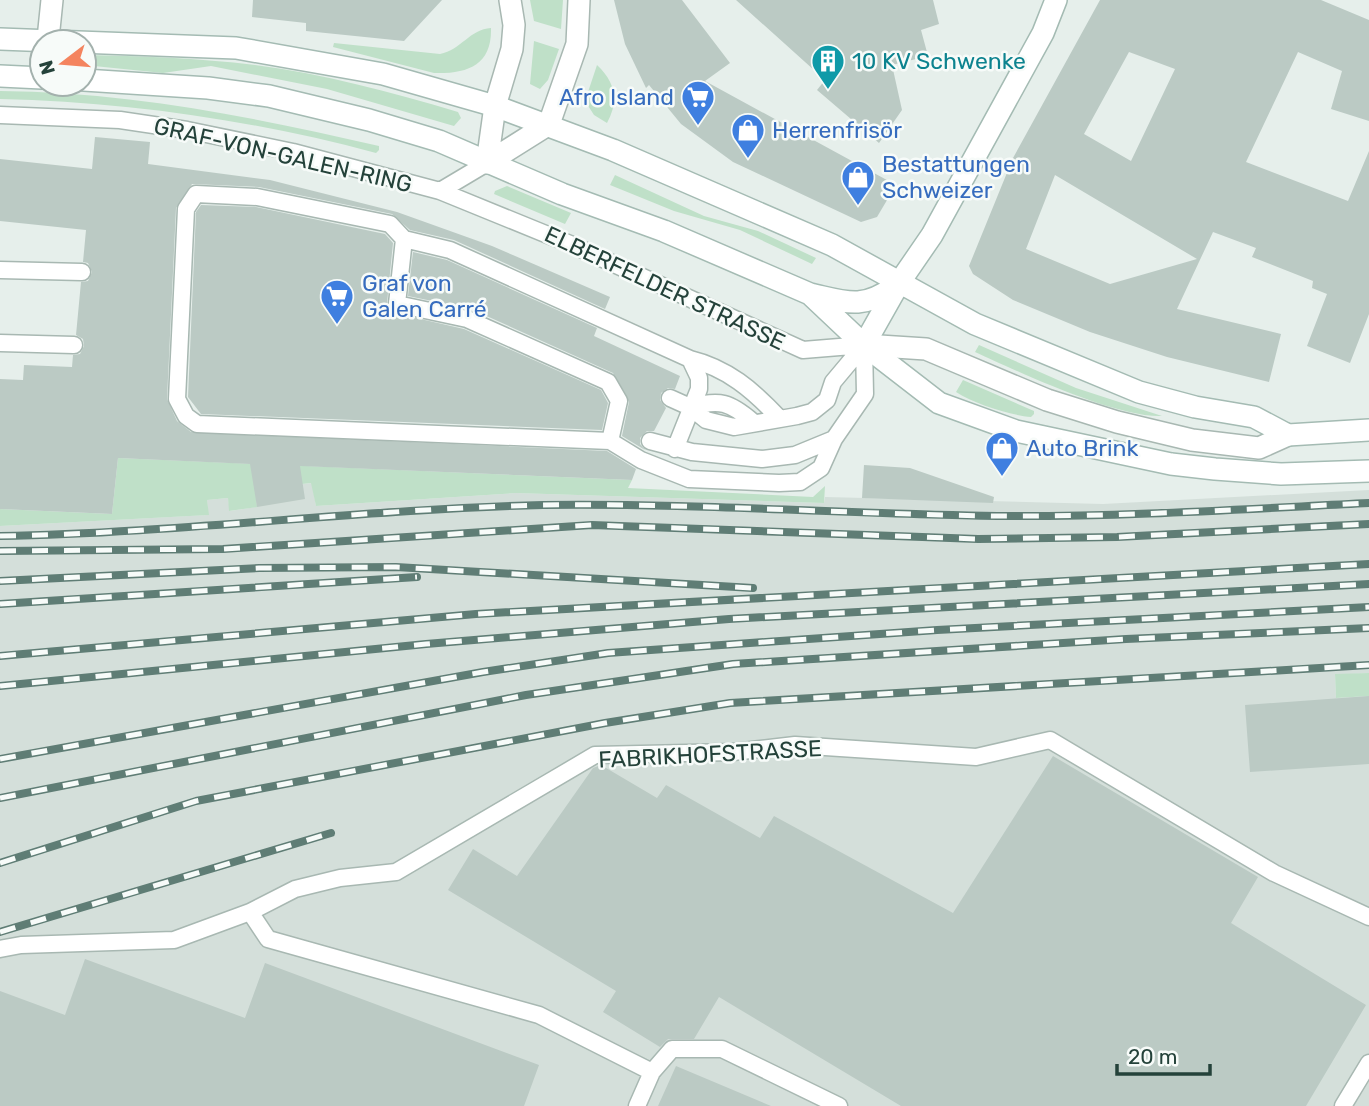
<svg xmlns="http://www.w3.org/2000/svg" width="1369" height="1106" font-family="Rubik,sans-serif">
  <rect width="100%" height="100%" fill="#e6efeb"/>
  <path fill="#d4dfda" d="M312,483l4,23 200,-13 308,10 1,-6 278,7 266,-14v183l-34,2 1,23 33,-2v410h-1369v-580l208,-11 -1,-15 21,-2 2,13 26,-4 -1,-7 20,-13z"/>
  <path fill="#bfe0c8" d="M530,0h33l-2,29 -27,-8z
    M491,28c1,37 -23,46 -57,45l-101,-26 1,-4 106,11c21,-4 30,-25 51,-26z
    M534,41l25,8 -11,31 -8,9 -10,-5z
    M84,55c57,1 114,3 171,10 69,9 136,27 203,47l3,6 -7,8 -127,-37 -116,-23 -48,7 -79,-8z
    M597,65c19,18 22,36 10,58l-13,-8 -9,-14z
    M0,91c130,1 253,26 379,55v4l-3,3c-123,-33 -249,-51 -376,-54z
    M615,175l89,41 54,15 58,27 -4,6 -72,-34 -66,-19 -64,-26z
    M507,186l64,27 -6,11 -71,-30 1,-3z
    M979,345l97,43 86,28c-46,2 -143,-44 -187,-64z
    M963,380l71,31v3l-3,3c-22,-2 -56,-13 -75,-25z
    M118,458l514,22 -4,8 185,9 12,-11 -1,17 -308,-10 -200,13 -5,-23 -36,4 -19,13 1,7 -28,4 -1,-13 -21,2 2,15 -209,11v-17l112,5z
    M1369,673v23l-33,2 -1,-24z"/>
  <path fill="#bbcac4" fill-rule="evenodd" d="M253,0h189l-38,41 -98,-10v-8l-54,-6z
    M614,0h68l48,63 -25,18 191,104 -19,32 -16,5 -128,-60 -52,-38 -32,-39 -3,3 -21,-44z
    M736,0h197l6,24 -18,6 7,26 -36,9 10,45 -23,33 -62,-53 8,-10z
    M1100,0h221l48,20v101l-38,-12 11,-38 -44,-19 -52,110 102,39 21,-50v163l-19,49 -43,-17 20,-52 -15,-6 1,-7 -61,-24 4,-9 -43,-16 -36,77 104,25 -12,48 -102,-25 -77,-25 -77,-32 -40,-26 -4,-8 44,-108zM1129,52l46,17 -44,92 -47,-27zM1055,175l142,84 -87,25 -84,-35z
    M95,137l55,5 -2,22 122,16 127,32 95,34 118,51 -5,12 -151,-69 -44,-10 -18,-16 -133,-27 -67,-3 -16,24 -9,191 10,22 14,11 416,19 29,18 -4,11 -332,-14 5,33 -48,8 -7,-43 -132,-6 -6,56 -112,-5v-130l23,1 1,-15 48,2 1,-12 7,-1 4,-8 -1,-7 -7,-4 5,-53 7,-1 4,-9 -4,-9 -5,-1 3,-32 -86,-9v-62l92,10z
    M201,205l55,2 129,27 8,9 -6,60 3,9 74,17 137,61 7,13 -6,27 -401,-16 -13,-17 8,-185z
    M413,252l34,8 150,68 -3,8 86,40 -5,13 -7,-1 -7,5 -1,7 6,8 -12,23h-7l-7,7v6l5,6 -23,-14 7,-34 -16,-29 -142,-64 -63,-13z
    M864,465l46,3 84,29 -1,6 -131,-5z
    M1369,696v68l-119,8 -5,-67z
    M1053,756l205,121 -27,46 135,82 -60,101h-405l-182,-109 -25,42h-26l-8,8 -57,-35 13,-21 -168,-101 25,-41 44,27 76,-108 8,-3 56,33 9,-13 94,53 14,-22 179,97z
    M85,959l160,59 20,-55 274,102 -15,41h-524v-115l65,24z
    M676,1066l95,40h-113z"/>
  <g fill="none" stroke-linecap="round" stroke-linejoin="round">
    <defs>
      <path id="lane" d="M0,115l120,5 67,10 106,22 147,39 130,53 233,106 61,-5
        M440,191l47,-28
        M404,239l-7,65 70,15 141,63 11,19 -9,40
        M0,270l82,2
        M0,343l74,2
        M670,398l20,9 16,13 28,7 63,-11 15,-4 15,-12 6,-18 31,-37
        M690,407c30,-8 40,-5 63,15
        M779,418c-26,-28 -52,-50 -89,-59l-240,-109 -46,-11 -14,-15 -133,-27 -61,-3 -10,15 -9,190 9,17 11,8 413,17 31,19 48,19 90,4 21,-1 21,-14 13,-29
        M650,441l42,11 70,7 33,-4 39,-16 31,-45 -1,-49
        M675,449l24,-60v-11l-9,-19
        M250,912l18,27 271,76 113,57 20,-23h50l117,57
        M0,949l21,-4 153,-5 76,-28 45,-23 45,-11 56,-6 199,-117 138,-3 62,-7 181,12 74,-17 224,133 95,44
        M637,1106l15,-34
        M1343,1106l26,-43"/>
      <path id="street" d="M48,39l4,-39
        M487,163l62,-39 28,-80 2,-44
        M487,163l8,-57 17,-57 2,-24 -4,-25
        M864,345l62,4 121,51 70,22 75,18 67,8 29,-13"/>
      <path id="secondary" d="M0,39l236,9 147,26 112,32 118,44 219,95 143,79 164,68 56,15 59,10 34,18 81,-5
        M0,76l42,2
        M84,80l124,8 61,8 100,24 70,21 123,53 102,37 146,63 54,51 75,58 77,28 155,33 44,5 66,5 88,-3
        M810,294c36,8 52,16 84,-7
        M864,345l35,-62 33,-48 111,-202 13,-33"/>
    </defs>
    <use href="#lane" stroke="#a8b8b2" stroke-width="19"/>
    <use href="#street" stroke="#a8b8b2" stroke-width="24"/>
    <use href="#secondary" stroke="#a4bbb3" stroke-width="24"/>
    <use href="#lane" stroke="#fff" stroke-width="16"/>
    <use href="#street" stroke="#fff" stroke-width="21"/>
    <use href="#secondary" stroke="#fff" stroke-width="21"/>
    <defs>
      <path id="rail" d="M0,536c181,-3 362,-27 543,-31 151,-2 303,9 454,11 124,1 248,-7 372,-13
        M0,551l223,-2 369,-24 386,14 139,-2 252,-13
        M0,581l259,-13 137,-1 357,21
        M0,604l417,-27
        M0,656l476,-42 893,-50
        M0,686l426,-42 303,-25 640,-35
        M0,759l483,-87 125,-19 329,-23 432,-23
        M0,798l526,-103 207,-31 393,-25 243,-11
        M0,863l196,-62 409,-78 125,-20 639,-38
        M0,932l331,-99"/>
    </defs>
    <use href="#rail" stroke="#5f7d75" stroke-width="8"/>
    <use href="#rail" stroke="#f7fbf9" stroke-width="5" stroke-dasharray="16" stroke-linecap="butt"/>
  </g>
  <defs>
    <symbol id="building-pin" viewBox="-11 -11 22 30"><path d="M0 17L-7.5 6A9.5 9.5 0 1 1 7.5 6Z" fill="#0f9aa8" stroke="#f7fbf9"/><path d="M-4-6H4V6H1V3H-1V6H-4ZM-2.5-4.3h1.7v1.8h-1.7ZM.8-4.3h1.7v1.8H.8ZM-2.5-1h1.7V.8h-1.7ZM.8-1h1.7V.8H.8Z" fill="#fff"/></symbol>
    <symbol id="supermarket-pin" viewBox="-11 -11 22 30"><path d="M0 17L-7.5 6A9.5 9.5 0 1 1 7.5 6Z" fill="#3f7fe0" stroke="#f7fbf9"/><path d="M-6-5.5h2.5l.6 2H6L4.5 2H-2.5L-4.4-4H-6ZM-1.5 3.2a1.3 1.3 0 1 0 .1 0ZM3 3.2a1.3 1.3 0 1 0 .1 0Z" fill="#fff"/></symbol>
    <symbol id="shop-pin" viewBox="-11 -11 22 30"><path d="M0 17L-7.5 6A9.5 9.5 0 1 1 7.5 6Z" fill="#3f7fe0" stroke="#f7fbf9"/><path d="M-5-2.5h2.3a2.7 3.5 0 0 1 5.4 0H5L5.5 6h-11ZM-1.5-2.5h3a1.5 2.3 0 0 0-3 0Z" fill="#fff"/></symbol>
  </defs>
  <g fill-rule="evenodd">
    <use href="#building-pin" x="809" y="42" width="38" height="52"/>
    <use href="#supermarket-pin" x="679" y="78" width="38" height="52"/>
    <use href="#shop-pin" x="729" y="111" width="38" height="52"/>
    <use href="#shop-pin" x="839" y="158" width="38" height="52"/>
    <use href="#supermarket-pin" x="318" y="277" width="38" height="52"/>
    <use href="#shop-pin" x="983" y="429" width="38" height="52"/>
  </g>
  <g text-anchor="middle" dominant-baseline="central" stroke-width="5" stroke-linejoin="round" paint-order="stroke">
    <g font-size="23" fill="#0d838f" stroke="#f7fbf9" text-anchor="start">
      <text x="852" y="61">10 KV Schwenke</text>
    </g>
    <g font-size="23" fill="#366cbe" stroke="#f7fbf9" text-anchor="start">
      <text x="674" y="97" text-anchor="end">Afro Island</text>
      <text x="772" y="130">Herrenfrisör</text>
      <text x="882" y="164">Bestattungen<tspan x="882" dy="26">Schweizer</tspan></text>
      <text x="362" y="283">Graf von<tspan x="362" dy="26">Galen Carré</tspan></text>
      <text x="1026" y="448">Auto Brink</text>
    </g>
    <g font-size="23" fill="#24423a" stroke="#f7fbf9">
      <text transform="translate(283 155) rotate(13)">GRAF-VON-GALEN-RING</text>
      <text transform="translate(665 288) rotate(25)">ELBERFELDER STRASSE</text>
      <text transform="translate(710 754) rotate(-3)">FABRIKHOFSTRASSE</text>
    </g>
  </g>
  <g transform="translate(63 63) rotate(254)"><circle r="33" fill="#f7fbf9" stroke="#a3b1ad" stroke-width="2"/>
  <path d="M0-5L12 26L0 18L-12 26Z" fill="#f4845f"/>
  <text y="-10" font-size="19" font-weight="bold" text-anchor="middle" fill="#24423a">N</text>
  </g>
  <path d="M1117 1064v10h93v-10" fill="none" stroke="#24423a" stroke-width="3.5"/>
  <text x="1128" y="1064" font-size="21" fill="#24423a" stroke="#f7fbf9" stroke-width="5" paint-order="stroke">20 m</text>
</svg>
